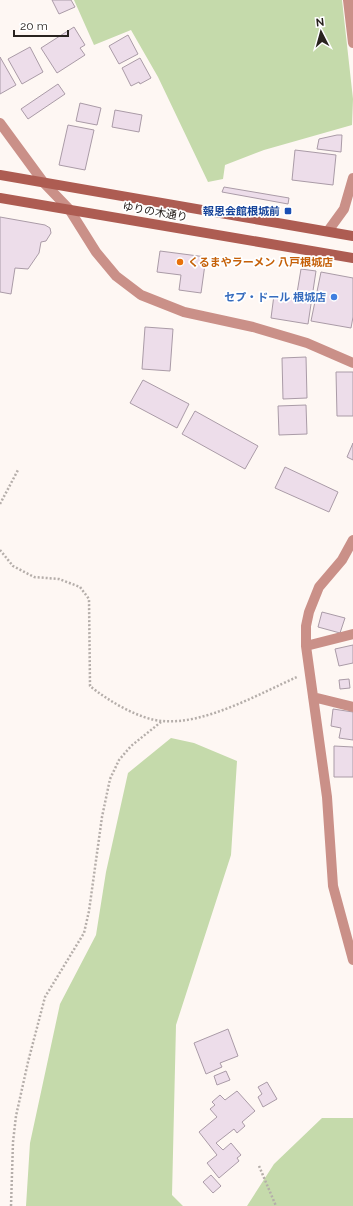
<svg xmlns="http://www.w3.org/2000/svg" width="353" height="1206" font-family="Raleway,'Noto Sans JP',sans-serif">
  <rect width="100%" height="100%" fill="#fef7f3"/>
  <path fill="#c5daab" d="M74,0h268l11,99 -1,26 -88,25 -39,15 -2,14 -15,3 -50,-105 -27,-47 -37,15z
    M171,738l23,5 43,18 -6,94 -55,170 -4,170 11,11h-157l4,-63 30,-139 36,-69 10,-63 22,-99z
    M322,1118h31v88h-106l27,-42z"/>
  <path fill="#edddea" stroke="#aa9ba7" d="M52,0h19l4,7 -16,7z
    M74,27l11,18 -5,3 5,7 -28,18 -16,-25z
    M128,35l10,19 -19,10 -10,-18z
    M30,47l13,25 -21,12 -14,-25z
    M0,57l16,28 -16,9z
    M140,58l11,20 -11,6 -1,-2 -8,4 -9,-18z
    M58,84l7,10 -37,25 -7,-10z
    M80,103l21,5 -4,17 -21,-4z
    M115,110l27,5 -3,17 -27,-5z
    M68,125l26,5 -9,40 -26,-5z
    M337,135h5l-1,17 -24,-3 2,-10z
    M295,150l41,5 -3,30 -41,-5z
    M224,187l65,11 -1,6 -66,-12z
    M0,217l45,8 5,3 1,5 -5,8 -5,1 -2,11 -11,16 -13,-1 -4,26 -11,-2z
    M160,251l46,6 -5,36 -22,-3 2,-15 -24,-3z
    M301,269l15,2 -8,53 -37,-6 3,-23 22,4z
    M321,272l32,6v39l-2,11 -40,-7z
    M145,327l28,2 -3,42 -28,-2z
    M306,357l1,41 -24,1 -1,-41z
    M336,372h17v44h-16z
    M143,380l46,24 -12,24 -47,-25z
    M306,405l1,29 -28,1 -1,-29z
    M195,411l63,35 -13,23 -63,-35z
    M353,443v17l-6,-3z
    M285,467l53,25 -9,20 -54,-24z
    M322,612l23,6 -5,15 -22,-6z
    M353,645v18l-14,3 -4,-17z
    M349,679l1,9 -10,1 -1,-9z
    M333,709l20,3v28l-14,-2 2,-10 -10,-2z
    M334,746l19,1v30h-19z
    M228,1029l10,27 -18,7 2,4 -16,7 -12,-31z
    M226,1071l4,9 -13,5 -3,-9z
    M267,1082l10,17 -14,8 -5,-10 4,-3 -4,-7z
    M237,1091l18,20 -13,11 3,4 -8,7 -3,-4 -18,14 7,7 8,-7 10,12 -4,3 2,3 -20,17 -12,-15 10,-8 -18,-23 18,-15 -7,-8 5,-4 -3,-3 8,-7 5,5z
    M211,1175l10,11 -8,7 -10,-11z"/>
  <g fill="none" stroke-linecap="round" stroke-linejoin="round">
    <path stroke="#b5aeaa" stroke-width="2.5" stroke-dasharray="2 2" stroke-linecap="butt" d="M0,504l18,-34
      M0,550l13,16 21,11 25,2 21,8 9,12 1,87c17,14 50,34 73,35 41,4 96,-27 134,-44
      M259,1166l17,40
      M11,1206l2,-64 3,-26 12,-54 17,-65 39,-64 5,-22 13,-94 8,-38 9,-19 12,-14 30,-24"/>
    <path stroke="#ca9088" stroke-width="10" d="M348,0l5,43
      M0,123l44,60 25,26 27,43 20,24 25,19 43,17 69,15 54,16 46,20
      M328,231l16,-22 9,-31
      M353,540l-11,20 -23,27 -10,25 -3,14v20l21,151 6,89 20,74
      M306,646l47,-12
      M313,697l40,10"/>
    <path stroke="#ad5c52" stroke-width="10" d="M0,175l353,61
      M0,198l353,60"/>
  </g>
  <rect fill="#1a4fb4" stroke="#fff" stroke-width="1.5" x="284" y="207" width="8" height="8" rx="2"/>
  <circle fill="#e8710a" stroke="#fff" stroke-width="1.5" cx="180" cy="262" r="4"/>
  <circle fill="#3f7fe0" stroke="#fff" stroke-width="1.5" cx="334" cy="297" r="4"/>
  <g text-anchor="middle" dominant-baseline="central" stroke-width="3.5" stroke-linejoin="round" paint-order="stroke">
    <g font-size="11" font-weight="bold" fill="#164399" stroke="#fff" text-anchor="end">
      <text x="280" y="211">報恩会館根城前</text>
    </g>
    <g font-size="11" fill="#29231f" stroke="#fff">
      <text transform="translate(155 212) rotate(10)">ゆりの木通り</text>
    </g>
    <g font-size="11" font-weight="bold" fill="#c56008" stroke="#fff" text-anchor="start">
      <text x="188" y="262">くるまやラーメン 八戸根城店</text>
    </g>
    <g font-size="11" font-weight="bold" fill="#366cbe" stroke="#fff" text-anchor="end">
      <text x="326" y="297">セプ・ドール 根城店</text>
    </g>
  </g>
  <g transform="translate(321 32) rotate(354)" stroke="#ffffff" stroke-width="3" paint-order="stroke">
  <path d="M0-3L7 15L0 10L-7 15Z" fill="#29231f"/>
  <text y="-6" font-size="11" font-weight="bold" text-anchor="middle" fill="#29231f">N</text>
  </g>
  <path d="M14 30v6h54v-6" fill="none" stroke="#29231f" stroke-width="2"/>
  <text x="20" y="30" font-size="12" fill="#29231f" stroke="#ffffff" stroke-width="3" paint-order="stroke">20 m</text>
</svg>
